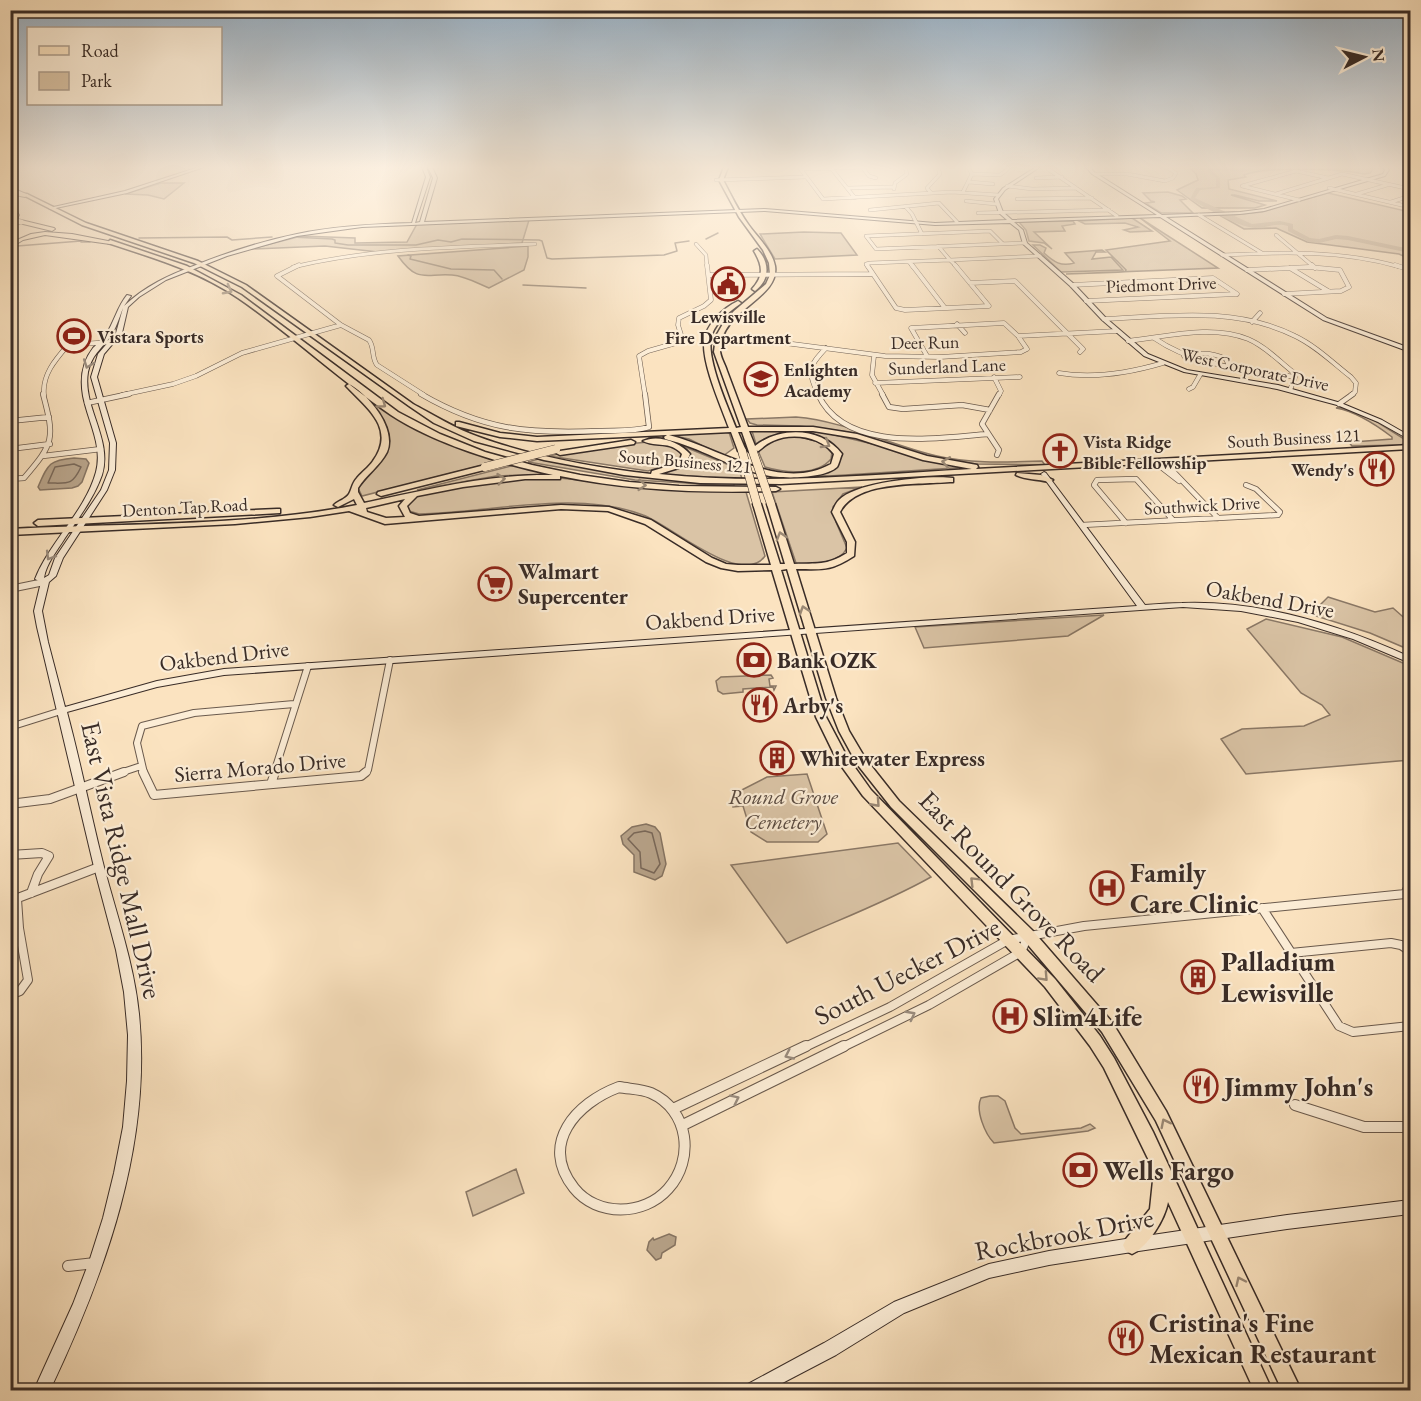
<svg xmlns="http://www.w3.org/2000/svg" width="1421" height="1401" font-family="'EB Garamond',serif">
  <rect width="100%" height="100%" fill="#fbe3c0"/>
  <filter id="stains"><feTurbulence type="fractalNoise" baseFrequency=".00333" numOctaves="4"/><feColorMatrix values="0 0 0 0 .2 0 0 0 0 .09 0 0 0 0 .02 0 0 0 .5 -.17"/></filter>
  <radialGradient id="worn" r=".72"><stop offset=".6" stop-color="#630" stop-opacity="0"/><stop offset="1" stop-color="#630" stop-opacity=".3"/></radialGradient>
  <path fill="#dac4a6" stroke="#8a7866" stroke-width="1.5" d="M1189,167h184l1,1 -4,5 -6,1c-22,-5 -101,-8 -120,1l2,2 -18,3 1,9 48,12h-18l-24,-6h-4l34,10 -10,3h-53l-25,-18 21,-10 -2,-6z
    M161,183h23l-20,16 -16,-4 -23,-1z
    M1168,192l14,4 4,3 -6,1 13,13h-32l-16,-10 10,-1 -4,-1 -8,-8z
    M1328,193l82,19v47l-11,-5 -92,-12 -31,-14 -32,1 -23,-13 41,-4z
    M1132,218l20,13 -22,1 -6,-2 14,-3 -13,-4 -40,1 -6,-3z
    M1140,218l78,50 -152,6 59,-2 1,-2 -20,-20 64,-9z
    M529,220l-7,23 -144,9 -53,-6 -74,3 50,-13 54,2v5l52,-1 10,-18z
    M1073,221l2,3 -13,2 3,5 -31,1 18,17 -8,-6 -15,-2 -3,-11 -7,-8z
    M804,232l37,1 16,22 -82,4 -15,-25z
    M1033,245h7l6,3 -2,5c10,9 17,14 30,10l-9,-10 37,-3 3,2h-9l-4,7 19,-2 12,13 -62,2z
    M528,246v11l-4,13 -35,18c-12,-5 -24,-12 -37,-13 -27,-2 -34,9 -54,-19z
    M350,383c43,36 96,60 149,78l-137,35 -4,-8 14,-18 16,-35 -5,-14 -35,-37z
    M1340,407l34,13 35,22 -8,3 -49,1 -5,-6 6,2 39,-3v-2c-17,-13 -39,-26 -56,-29z
    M796,417c49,4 93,28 141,39 34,8 70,6 105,5l3,4 -69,-1 -42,-6 -86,-26 -48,-6 -43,-1 -7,-2 -3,-4z
    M752,431l70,1 148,35 -141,9 -37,-2 34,-5 11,-8 -2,-14c-15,-15 -62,-17 -79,-3z
    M729,432l5,16 -11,8 -34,-17 -24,-5z
    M796,436l28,7 8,8 -1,8c-14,17 -46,14 -66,8l-6,-14 1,-6 18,-10z
    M648,442h14l18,8 2,6 -2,5 -32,10 -99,-15 36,-8z
    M680,445l59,24 3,10 -88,-5 25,-7 9,-12z
    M538,459c65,13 129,22 196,24v3l-99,-6 -107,-18z
    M515,465l45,9 -64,2 -79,14z
    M550,477l123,13 73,2 19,64c-23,33 -96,-32 -122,-41 -68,-26 -153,-2 -224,-1l-10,-3 -3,-5 11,-10 12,-3 76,-14z
    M862,487l-19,7 -10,13 3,15 11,26c-8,16 -35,17 -51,15l-24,-71z
    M1328,597l47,15 18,-4 17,15v27l-40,-17 -54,-17 -1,-6z
    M1104,615l-36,21 -144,12 -9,-21z
    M1266,619l76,18 68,29v94l-164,14 -25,-35 21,-10 62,-3 26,-11 -8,-10 -21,-12 -54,-64z
    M771,675l2,3 -4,1 1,7h6l-2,4 -1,-3 -30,2v3l-20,2 -5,-3 -2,-10 5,-4z
    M807,774l20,60 -9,8h-51l-16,-10 -8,-26 -10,1 -1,-12 35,-18z
    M898,843l33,34c-46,26 -96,44 -144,66l-56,-78z
    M990,1096h8l7,5 10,27 6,6 60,-6 9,-4 5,4 -7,3 -94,12c-9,-9 -19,-33 -13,-45z
    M516,1169l8,24 -51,23 -7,-24z"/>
  <path fill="#b9a58c" stroke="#867564" stroke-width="1.5" d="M74,458l12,1 3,4 -7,19 -4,4 -6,2 -32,2 -2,-3c10,-23 11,-27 36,-29z
    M646,824l9,3 5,6 6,31 -4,12 -7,4 -21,-8v-17l-11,-11 -2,-8 11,-9z
    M669,1234l7,3 -1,8 -13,8 -1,5 -5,2 -9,-10 2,-8 4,-4 1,2z"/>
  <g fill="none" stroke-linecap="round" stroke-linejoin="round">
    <path stroke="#79685a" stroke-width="1.5" d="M74,464l7,3c-9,19 -13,16 -33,16l7,-16z
      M645,831l7,2 8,31 -6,9 -13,-5 -1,-16 -12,-13 6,-6z"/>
    <path stroke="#867564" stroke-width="1.5" d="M292,237l40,2 3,1v3l13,2h68l22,-5 13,2 11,-3 77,1 3,1 5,17 5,1 112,-4 13,-4 -2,-8 14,-2
      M139,238l88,-1 5,3 40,-3
      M706,239l12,-6
      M81,242h9
      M17,246l64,-5
      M408,255l3,1 -1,3 41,10 43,1 8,9
      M523,285l63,3"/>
    <path fill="#b9a58c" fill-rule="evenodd" d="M1220,167l32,2 -1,-2h4l2,2c-12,6 -31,0 -45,2l8,7v10l-20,2 -5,8 57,26 28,-3 13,3v5l17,9 9,1 17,-4 12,1 62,13v4l-62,-13 -12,-1 -17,4 -10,-1 -21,-11v-5c-12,-4 -21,2 -33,2 -17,-1 -49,-20 -65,-29l6,-11 20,-1v-9l-10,-8z
      M1314,167h23l-6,3z"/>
    <defs>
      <path id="street-far5" d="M799,167l24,32 129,-7 46,3
        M862,167l7,9 7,2
        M831,168l24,30
        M800,169l66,-2
        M1048,169l69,47
        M972,174l28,1 8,-6
        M1095,174h32l38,7 8,-3 3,-5 -10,-6
        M1036,178l26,-1
        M716,180l89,-3
        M969,182l24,2
        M1007,186l25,3 44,-1
        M848,188l45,-1
        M1329,188l81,19
        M894,189l1,-6 12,-9 -2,-7
        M963,192l9,-18 -4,-7
        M931,193l-4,-5 13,-14 -2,-7
        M1276,194l66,-20 68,15
        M1357,194l30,-9
        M1017,199l75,-1
        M1299,200l-57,-14 54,-15 32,7
        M966,201l30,3
        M1391,202l19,-6
        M905,206l7,8 10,20
        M870,210l69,-7 18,19
        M978,213l131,-3
        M1199,215l63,38
        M1276,235l38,32
        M866,236l10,13 149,-6
        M866,236l124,-5 13,13
        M696,244l10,11 1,12
        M938,246l12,14
        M1222,255c60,-3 120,-5 178,12
        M950,260l7,7
        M950,260l90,-4
        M909,262l4,5
        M293,267c79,-19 162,-20 242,-23
        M868,267l-2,-3 4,-1 80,-3"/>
      <path id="street-far4" d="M299,265l-22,11 64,49 28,15c6,8 2,17 8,25l47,30
        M867,265l29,43 9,2 84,-4 -34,-41
        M912,265l33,43
        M1312,265l3,3
        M1395,265l15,5
        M1290,268l38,23
        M1247,270l62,-3 31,3 9,17 -8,4 -57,3
        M709,275l163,-1
        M970,283l45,-2 68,68 -3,3
        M1072,285l141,-7 24,16
        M1086,301l150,-7
        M1104,319c63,-3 132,-13 191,17 21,10 38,27 56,41l5,6 -1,9 -4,3
        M1252,322l8,-9
        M957,324l8,9
        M1018,336l99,-5
        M1154,338c42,29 92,31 141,39
        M1128,341c38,-4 83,-17 120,-2 17,7 31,22 45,33l2,5 -5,13
        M707,342l78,1 100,13 55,1 81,-5 6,-3 -9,-13 -14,-13 -93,5 16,28
        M874,356l-2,19 11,20
        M1184,356c15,-4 28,-4 42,3l3,7
        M1059,373c35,6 70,0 104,-10
        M994,377l7,14 -2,4
        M875,383l145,-6
        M1189,389l4,-2 7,-12
        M44,395c-2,-20 11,-35 24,-50l43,-3
        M122,395l51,-11 23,-8 46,-23 99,-28
        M645,395l-6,-39 9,-5 35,-10 -5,-16 1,-7 25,-12 7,-6 -4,-35
        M818,395c-10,-25 -11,-27 8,-47"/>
      <path id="street-far3" d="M421,394c62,36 107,40 178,37 16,-1 35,1 50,-4l-4,-33
        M818,394c26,59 117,44 170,40
        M882,394l7,13 14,2 59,-4 28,5
        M87,403l42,-9
        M1339,404l14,-10
        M10,421l39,-4
        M10,449l40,-5
        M997,455l2,-5 -17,-26 17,-30
        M43,456l58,-7
        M1168,466l50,52
        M1161,467l18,14
        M10,479l14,-1c30,-35 31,-39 19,-84
        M1126,523l-32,-38 3,-5 39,-1 37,41
        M1082,525l196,-10 2,-3 -24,-23 -10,-4"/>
      <path id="street-far2" d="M10,589l34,-7
        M10,727l51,-16
        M120,773l21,-7
        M144,773l-7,-30 5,-17 52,-13 100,-9
        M274,773l34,-107
        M364,773l4,-3 22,-110"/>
      <path id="street-far1" d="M143,772l11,23 207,-19 5,-4
        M271,784l4,-12
        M10,804l40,-5 74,-27
        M10,855l32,-2 7,3 -11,18 -7,19
        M1405,894l5,-10
        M10,901l89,-34
        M1262,908l77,118 14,6 57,-6
        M1291,953l100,-10 10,2 9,6
        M10,995l10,-4 8,-11 -9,-52 -2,-29
        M803,1048l87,-41 118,-67 76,-14 321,-32 5,2
        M841,1048l88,-43 92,-53 7,-16"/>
      <path id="street" d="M619,1087c10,2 23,2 32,6 38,17 44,66 17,96 -24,27 -71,28 -94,-1 -35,-44 2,-85 45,-101z
        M1295,1105l69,22h46
        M673,1109l133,-63
        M683,1125l161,-79
        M68,1266l27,-3"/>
      <path id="secondary" d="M199,167h5l-77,26 -76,16 -2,-1 76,-17z
        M422,167h4l4,10 -15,46 5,-1 13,-44 -5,-11h4l5,11 -13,44 341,-13 170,14 72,-3 -8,-7 -5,-14 9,-11 33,-21h4l-35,23 -7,9 5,13 9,8 145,-5 -65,-41 -6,-7h4l4,5 68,43 78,-3 24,-3 119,-35 2,-4 -2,-3h4l2,3 -4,6 -121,35 -24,3 -74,3 161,101 83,30v4l-87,-32 -163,-103 -146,5 9,8 4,13 47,41 32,34 42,36 39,16 91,15 63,18 41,17 28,16v4l-32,-18 -41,-17 -60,-16 -93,-17 -40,-16 -42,-36 -32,-34 -47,-42 -4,-14 -9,-7 -75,2 -170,-14 -403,16 -65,9 -70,20 -61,24 -27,17 -11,10 -6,26 -18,21 -7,23 19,66 -1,27 -8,20 -44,68 -7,18 -7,6 -7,29 6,31 17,65 92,-26 67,-12 913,-63 -96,-132 3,-2 2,1 99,132c12,-1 25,-2 37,-2 78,-3 158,22 228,54v6l-57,-24 -55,-17 -57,-11 -58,-4 -959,68 -67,12 -90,25c14,52 24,104 37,155 13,49 30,97 35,147 13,131 -34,260 -89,376h-16l39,-86 16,-42 14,-44 11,-45 9,-46 4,-46 1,-46 -4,-43 -8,-42 -22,-83 -57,-240 -3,-16 7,-29 -6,-3c15,-38 50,-67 61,-107 7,-27 -8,-50 -13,-76 -3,-17 -1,-34 10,-48 5,-5 11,-10 15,-17 7,-12 10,-25 19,-36l4,1 -7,10c21,-20 45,-31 72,-41 32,-13 67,-24 101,-31 37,-8 76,-10 115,-11l14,-46zM123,308l-7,25 -18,21 -7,23 19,66 -1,27 -8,20 -46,68 -6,17 -5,3c2,-14 13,-27 21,-40 13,-19 29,-40 37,-63 11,-36 -20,-68 -14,-103 3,-16 13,-23 22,-35 6,-8 9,-19 13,-29z
        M10,187l16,7 1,1 -3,1 -14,-6z
        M1410,1200v14l-123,15 -155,23 -83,13 -60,13 -85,35 -68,42 -67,35h-23l2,-6 76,-41 70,-41 95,-38 60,-13 83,-13 155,-23z"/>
      <path id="primary" d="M724,167h4l-5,13c8,15 15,30 25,44 9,13 24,26 27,42 5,33 -54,43 -55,84 0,7 5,14 7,21 7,19 14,37 21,56h65l44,7 70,22 50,9 1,2 -2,2 434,-24v4l-629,35 -81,-1 -76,-8 -80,-15 -70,-19 -40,-18 -25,-17 -167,-119 -48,-24 -112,-38 -59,-30 4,-1 59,29 112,38 48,24 167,119c22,12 43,25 66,33 52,19 118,31 172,37l1,-3 27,-8 3,-9c-13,-14 -25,-6 -39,-13 15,-7 37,1 47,13l-5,12 -26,8c104,11 209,1 313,-5l-49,-9 -67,-22 -43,-7h-64l6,15c25,-20 67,-19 87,8 -2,4 -3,10 -5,13 -13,12 -56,12 -72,8 -35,-7 -65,-28 -100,-36l-1,-2 3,-2 -130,6 -37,-4 -44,-11v-4h3l41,11 37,4 192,-9c-8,-22 -26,-62 -25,-85 1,-18 19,-35 34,-42l3,2 -1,1c-11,8 -23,17 -28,30 -8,21 16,73 24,94l5,-1 -27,-75 2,-16 8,-14 10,-11 32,-27 4,-9 -1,-12 -6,-13 -24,-33 -20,-37zM731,432l7,19 4,2 4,-2 -8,-19h4l7,20 4,2c7,-3 12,-10 20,-13 20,-9 48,-4 61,13l-3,10c-52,29 -112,-17 -162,-29z
        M110,240l77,26 54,29 157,117 42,22 45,18 47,13 48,10 49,7 50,4 97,1 4,2 -4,2c-72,2 -145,0 -216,-15v3h-35l-62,8 -46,9 -10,10 3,7 9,3 142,-11 48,2 42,13 61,38 14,6 12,1h33l-18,-61 4,-2 4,2 19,60h5l-18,-60 4,-2 4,2 19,60c23,-1 32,2 53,-11v-11l-15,-30c2,-4 4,-9 7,-12 17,-18 90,-25 114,-22v4h-3c-32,3 -93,-2 -110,30l15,30 -1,14c-25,16 -31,13 -58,13l40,129 13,33 16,27 34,43 134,130 79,91 54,89 135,279h-19l-126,-269 -54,-89 -79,-93 -132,-132 -34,-43 -18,-33 -13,-33 -39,-129 -6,1 45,147 20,38 25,35 184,189 45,57 14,22 39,74 119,258h-18l-86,-188c-3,17 -20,45 -36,52l-6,-3 -3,-6 3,-6 24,-30 4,-38 -50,-103 -14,-22 -45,-59 -182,-191 -26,-36 -21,-43 -44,-147 -34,1 -17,-3 -15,-6 -61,-38 -37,-13 -47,-2 -176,15 -36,-13 -39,6 -75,7 -225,11v-6c115,-6 233,-2 347,-24l-3,-6 -16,8 -4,-2c4,-4 12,-6 15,-11 3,-5 3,-11 8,-16 5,-6 12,-11 16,-17 23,-32 -5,-52 -26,-74l-1,-1 3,-2c19,10 48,44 38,68 -7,14 -21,23 -29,36v4l6,11c64,-13 123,-29 189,-28 -51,-11 -118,-31 -162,-60 -53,-36 -100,-81 -153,-117 -39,-27 -85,-40 -130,-55zM405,499l-6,7 6,11 -19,1 -19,-6 -1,-4z
        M757,249c13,13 13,31 -2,42l-3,-2c12,-13 11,-23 2,-38z
        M631,440l4,2 -1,2 -74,11 -4,-2 4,-2z
        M485,465h3v4l-107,27 -4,-2 1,-2z
        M1017,473l24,2 12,5 -4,2c-10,-3 -24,-2 -33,-7z
        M277,509h3v4l-242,13 -4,-3 4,-3z"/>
      <path id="highway" d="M10,191l17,3 1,1 -3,2 -15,-3z
        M10,201l9,14 -9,17v-10l3,-7 -3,-6z
        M21,220l33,8 1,1 -3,2 -33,-8z
        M45,232l27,2 41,8 -3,2 -65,-9 -22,5 -13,8v-5l21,-9z"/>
    </defs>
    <use href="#street-far5" stroke="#6a5a4d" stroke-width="4"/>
    <use href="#street-far4" stroke="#6a5a4d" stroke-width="5"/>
    <use href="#street-far3" stroke="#6a5a4d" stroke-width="6"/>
    <use href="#street-far2" stroke="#6a5a4d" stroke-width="8"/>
    <use href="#street-far1" stroke="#6a5a4d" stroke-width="10"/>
    <use href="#street" stroke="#6a5a4d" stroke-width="12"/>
    <use href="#secondary" stroke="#392c27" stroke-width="2"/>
    <use href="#primary" stroke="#392c27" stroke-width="3"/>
    <use href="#highway" stroke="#392c27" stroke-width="2"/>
    <use href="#street-far5" stroke="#fcedd6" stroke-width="3"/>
    <use href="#street-far4" stroke="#fcedd6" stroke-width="4"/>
    <use href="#street-far3" stroke="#fcedd6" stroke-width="4.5"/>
    <use href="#street-far2" stroke="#fcedd6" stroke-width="6"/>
    <use href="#street-far1" stroke="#fcedd6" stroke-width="8"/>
    <use href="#street" stroke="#fcedd6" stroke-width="10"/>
    <use href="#secondary" fill="#fcedd6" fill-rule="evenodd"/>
    <use href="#primary" fill="#fbe3c0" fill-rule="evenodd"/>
    <use href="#highway" fill="#fbe3c0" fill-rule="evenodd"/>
    <defs>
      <path id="primary-bridge" d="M742,451l15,53
        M753,452l18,52
        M485,467l71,-18"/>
      <path id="highway-bridge" d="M10,220l11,2"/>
    </defs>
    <use href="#primary-bridge" stroke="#392c27" stroke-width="9" stroke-linecap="butt"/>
    <use href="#highway-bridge" stroke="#392c27" stroke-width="6" stroke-linecap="butt"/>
    <use href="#primary-bridge" stroke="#fbe3c0" stroke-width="8"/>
    <use href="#highway-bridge" stroke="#fbe3c0" stroke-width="5"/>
  </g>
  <defs><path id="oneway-chevron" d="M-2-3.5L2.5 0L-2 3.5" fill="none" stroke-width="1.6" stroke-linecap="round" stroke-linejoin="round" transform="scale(1.5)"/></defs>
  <g stroke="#9a8874">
    <use href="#oneway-chevron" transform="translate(228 290) rotate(28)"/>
    <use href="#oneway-chevron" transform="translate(382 404) rotate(36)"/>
    <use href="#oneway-chevron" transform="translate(826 444) rotate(31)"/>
    <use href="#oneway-chevron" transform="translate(946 462) rotate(-170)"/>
    <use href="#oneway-chevron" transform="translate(501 479) rotate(-6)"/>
    <use href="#oneway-chevron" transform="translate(642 485) rotate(5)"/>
    <use href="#oneway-chevron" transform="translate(781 536) rotate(-107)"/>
    <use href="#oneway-chevron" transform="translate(804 610) rotate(-108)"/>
    <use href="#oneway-chevron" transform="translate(876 803) rotate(48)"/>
    <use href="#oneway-chevron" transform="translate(974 881) rotate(-135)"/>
    <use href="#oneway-chevron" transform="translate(1044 977) rotate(47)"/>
    <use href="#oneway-chevron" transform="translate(1165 1123) rotate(-117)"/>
    <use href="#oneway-chevron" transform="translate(1240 1281) rotate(-115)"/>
  </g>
  <g stroke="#9a8c7e">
    <use href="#oneway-chevron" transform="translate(88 364) rotate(110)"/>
    <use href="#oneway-chevron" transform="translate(50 556) rotate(121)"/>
    <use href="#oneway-chevron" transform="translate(911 1015) rotate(-28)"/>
    <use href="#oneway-chevron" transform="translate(789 1055) rotate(155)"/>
    <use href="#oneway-chevron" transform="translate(735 1099) rotate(-26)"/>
  </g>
  <linearGradient id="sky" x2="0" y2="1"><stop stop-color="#95aec3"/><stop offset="0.46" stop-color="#fdf2e3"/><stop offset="1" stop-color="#fdf2e3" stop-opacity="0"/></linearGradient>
  <rect width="1421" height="363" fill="url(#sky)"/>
  <defs>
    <symbol id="civic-ring" viewBox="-11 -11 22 22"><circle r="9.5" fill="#fcedd6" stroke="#8f2418" stroke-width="1.5"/><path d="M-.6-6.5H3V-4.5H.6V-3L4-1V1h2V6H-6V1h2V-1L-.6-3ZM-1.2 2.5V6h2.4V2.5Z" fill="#8f2418"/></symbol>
    <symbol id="stadium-ring" viewBox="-11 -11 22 22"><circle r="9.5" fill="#fcedd6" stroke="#8f2418" stroke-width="1.5"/><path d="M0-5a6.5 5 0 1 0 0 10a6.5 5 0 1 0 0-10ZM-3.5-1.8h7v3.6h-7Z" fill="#8f2418"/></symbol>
    <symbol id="school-ring" viewBox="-11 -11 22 22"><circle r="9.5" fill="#fcedd6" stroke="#8f2418" stroke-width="1.5"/><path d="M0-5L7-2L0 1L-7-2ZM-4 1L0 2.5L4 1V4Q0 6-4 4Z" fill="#8f2418"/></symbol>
    <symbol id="church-ring" viewBox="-11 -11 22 22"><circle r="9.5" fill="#fcedd6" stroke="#8f2418" stroke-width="1.5"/><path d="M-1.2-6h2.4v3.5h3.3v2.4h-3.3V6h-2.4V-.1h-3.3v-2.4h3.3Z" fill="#8f2418"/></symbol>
    <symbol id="restaurant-ring" viewBox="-11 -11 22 22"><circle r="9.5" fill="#fcedd6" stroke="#8f2418" stroke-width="1.5"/><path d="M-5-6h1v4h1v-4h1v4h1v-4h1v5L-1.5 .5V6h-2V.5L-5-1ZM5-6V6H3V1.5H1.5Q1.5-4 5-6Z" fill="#8f2418"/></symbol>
    <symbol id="supermarket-ring" viewBox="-11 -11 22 22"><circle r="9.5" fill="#fcedd6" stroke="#8f2418" stroke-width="1.5"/><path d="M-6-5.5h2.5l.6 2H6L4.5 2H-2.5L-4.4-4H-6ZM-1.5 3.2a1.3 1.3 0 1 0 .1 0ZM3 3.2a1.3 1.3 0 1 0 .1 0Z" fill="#8f2418"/></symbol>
    <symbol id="bank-ring" viewBox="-11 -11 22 22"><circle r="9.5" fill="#fcedd6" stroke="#8f2418" stroke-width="1.5"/><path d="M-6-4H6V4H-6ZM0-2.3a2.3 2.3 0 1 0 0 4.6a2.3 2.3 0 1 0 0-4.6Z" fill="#8f2418"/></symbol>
    <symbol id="building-ring" viewBox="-11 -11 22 22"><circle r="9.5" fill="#fcedd6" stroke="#8f2418" stroke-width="1.5"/><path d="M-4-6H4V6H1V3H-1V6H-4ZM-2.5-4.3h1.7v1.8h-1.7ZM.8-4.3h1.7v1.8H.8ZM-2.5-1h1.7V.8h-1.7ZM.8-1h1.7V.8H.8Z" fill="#8f2418"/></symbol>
    <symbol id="hospital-ring" viewBox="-11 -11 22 22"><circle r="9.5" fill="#fcedd6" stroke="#8f2418" stroke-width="1.5"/><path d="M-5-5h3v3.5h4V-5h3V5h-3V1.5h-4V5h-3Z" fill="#8f2418"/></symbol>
  </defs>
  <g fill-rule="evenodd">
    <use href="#civic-ring" x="709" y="265" width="38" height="38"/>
    <use href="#stadium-ring" x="55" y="317" width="38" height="38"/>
    <use href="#school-ring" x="742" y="360" width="38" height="38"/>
    <use href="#church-ring" x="1041" y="432" width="38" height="38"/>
    <use href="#restaurant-ring" x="1358" y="450" width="38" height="38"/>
    <use href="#supermarket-ring" x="476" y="565" width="38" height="38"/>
    <use href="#bank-ring" x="735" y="641" width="38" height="38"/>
    <use href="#restaurant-ring" x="741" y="686" width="38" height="38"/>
    <use href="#building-ring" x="758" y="739" width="38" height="38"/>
    <use href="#hospital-ring" x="1088" y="869" width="38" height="38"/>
    <use href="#building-ring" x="1179" y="958" width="38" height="38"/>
    <use href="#hospital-ring" x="991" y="997" width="38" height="38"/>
    <use href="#restaurant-ring" x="1182" y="1067" width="38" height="38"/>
    <use href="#bank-ring" x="1061" y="1151" width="38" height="38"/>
    <use href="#restaurant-ring" x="1107" y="1319" width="38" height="38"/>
  </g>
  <g text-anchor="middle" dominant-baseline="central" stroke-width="4.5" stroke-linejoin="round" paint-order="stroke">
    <g font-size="18" fill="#392c27" stroke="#fcedd6">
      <text transform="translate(1161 284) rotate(-2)">Piedmont Drive</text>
      <text transform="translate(925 342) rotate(-1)">Deer Run</text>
      <text transform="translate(947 366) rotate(-2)">Sunderland Lane</text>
      <text transform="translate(1255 369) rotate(12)">West Corporate Drive</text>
      <text transform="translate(1294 438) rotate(-3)">South Business 121</text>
      <text transform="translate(685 461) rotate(5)">South Business 121</text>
      <text transform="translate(1202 505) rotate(-3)">Southwick Drive</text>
      <text transform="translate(185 507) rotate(-3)">Denton Tap Road</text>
    </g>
    <g font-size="18" font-weight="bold" fill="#392c27" stroke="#fcedd6" text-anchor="start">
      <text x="728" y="316" text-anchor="middle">Lewisville<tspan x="728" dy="21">Fire Department</tspan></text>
      <text x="97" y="336">Vistara Sports</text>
      <text x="784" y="369">Enlighten<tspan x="784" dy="21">Academy</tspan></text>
      <text x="1083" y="441">Vista Ridge<tspan x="1083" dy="21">Bible Fellowship</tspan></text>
      <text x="1354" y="469" text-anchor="end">Wendy's</text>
    </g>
    <g font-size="22" font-weight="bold" fill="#392c27" stroke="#fcedd6" text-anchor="start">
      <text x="518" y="571">Walmart<tspan x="518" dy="25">Supercenter</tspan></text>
      <text x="777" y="660">Bank OZK</text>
      <text x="783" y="705">Arby's</text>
      <text x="800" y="758">Whitewater Express</text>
    </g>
    <g font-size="22" fill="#392c27" stroke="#fcedd6">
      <text transform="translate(1270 599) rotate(10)">Oakbend Drive</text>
      <text transform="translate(710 618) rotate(-4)">Oakbend Drive</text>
      <text transform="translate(224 656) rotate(-7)">Oakbend Drive</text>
      <text transform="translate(260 767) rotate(-5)">Sierra Morado Drive</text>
    </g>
    <g font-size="22" font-style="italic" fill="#594a40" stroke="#fcedd6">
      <text x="783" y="796">Round Grove<tspan x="783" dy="25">Cemetery</tspan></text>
    </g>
    <g font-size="27" fill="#392c27" stroke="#fcedd6">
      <text transform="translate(122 860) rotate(77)">East Vista Ridge Mall Drive</text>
      <text transform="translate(1012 886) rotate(46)">East Round Grove Road</text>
      <text transform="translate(907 971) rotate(-27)">South Uecker Drive</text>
      <text transform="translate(1064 1234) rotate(-11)">Rockbrook Drive</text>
    </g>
    <g font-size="27" font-weight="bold" fill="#392c27" stroke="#fcedd6" text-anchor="start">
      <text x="1130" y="872">Family<tspan x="1130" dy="31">Care Clinic</tspan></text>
      <text x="1221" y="961">Palladium<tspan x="1221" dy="31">Lewisville</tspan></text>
      <text x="1033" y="1016">Slim4Life</text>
      <text x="1224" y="1086">Jimmy John's</text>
      <text x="1103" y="1170">Wells Fargo</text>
      <text x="1149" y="1322">Cristina's Fine<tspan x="1149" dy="31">Mexican Restaurant</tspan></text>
    </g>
  </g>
  <rect width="1421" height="1401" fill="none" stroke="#fbe3c0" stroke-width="36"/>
  <rect x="12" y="12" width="1397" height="1377" fill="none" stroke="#392c27" stroke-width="3"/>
  <rect x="18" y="18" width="1385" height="1365" fill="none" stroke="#392c27" stroke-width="1.5"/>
  <rect x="27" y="27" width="195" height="78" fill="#fcedd6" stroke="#aea090" stroke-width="1.5"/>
  <rect x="39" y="46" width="30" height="9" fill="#fbe3c0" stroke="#aea090" stroke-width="1.5"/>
  <text x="81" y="57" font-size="18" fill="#392c27">Road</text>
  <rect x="39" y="72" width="30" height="18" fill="#dac4a6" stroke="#aea090" stroke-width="1.5"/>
  <text x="81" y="87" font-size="18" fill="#392c27">Park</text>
  <g transform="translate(1364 57) rotate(83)" stroke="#fcedd6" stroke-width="4.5" paint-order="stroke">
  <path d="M0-4.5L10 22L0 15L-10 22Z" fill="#392c27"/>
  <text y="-9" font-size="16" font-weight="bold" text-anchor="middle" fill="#392c27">N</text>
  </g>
  <rect width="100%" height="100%" filter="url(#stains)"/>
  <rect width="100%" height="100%" fill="url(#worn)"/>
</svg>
